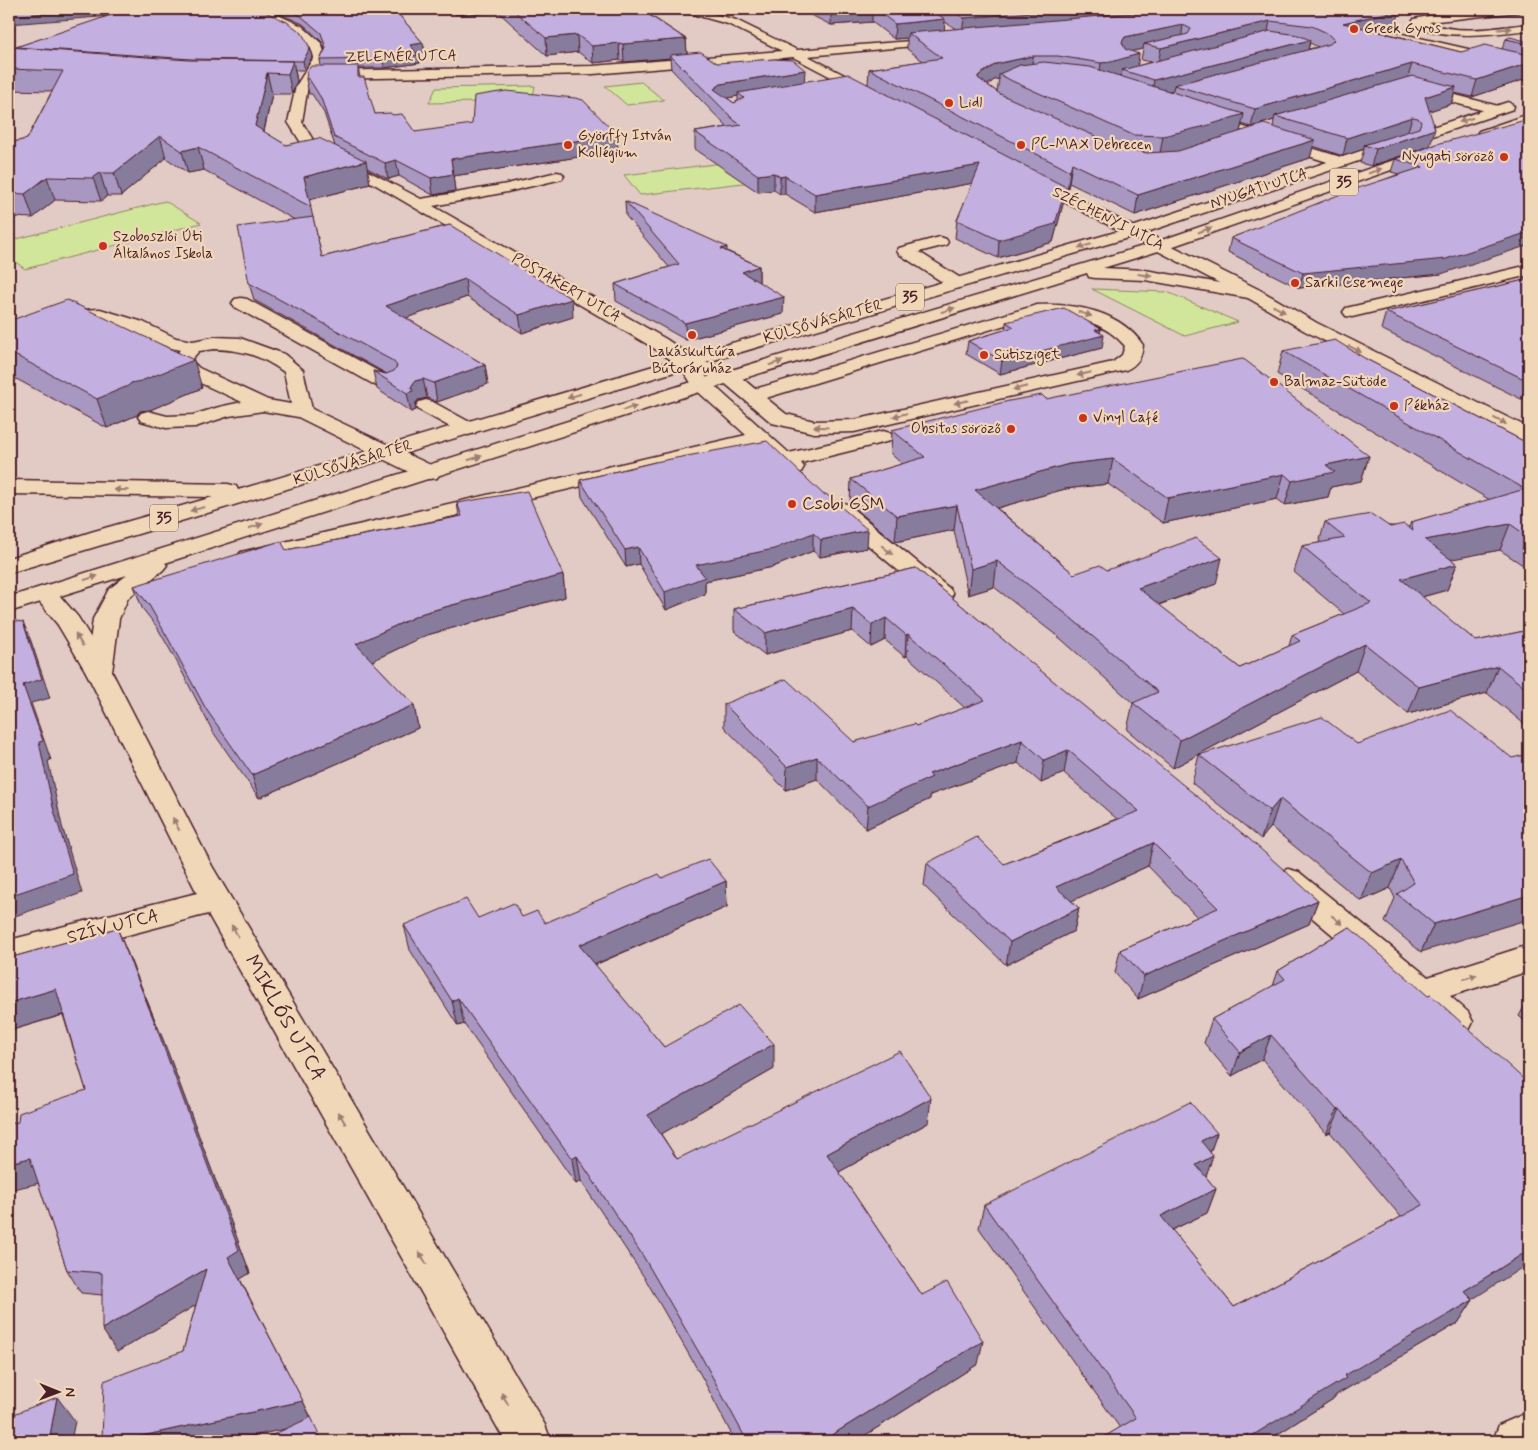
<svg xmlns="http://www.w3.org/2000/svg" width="1538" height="1450" font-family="Mynerve,sans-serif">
  <rect width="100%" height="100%" fill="#e2cbc4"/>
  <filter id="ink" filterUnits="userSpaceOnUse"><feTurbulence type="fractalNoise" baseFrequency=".02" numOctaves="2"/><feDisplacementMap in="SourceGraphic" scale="10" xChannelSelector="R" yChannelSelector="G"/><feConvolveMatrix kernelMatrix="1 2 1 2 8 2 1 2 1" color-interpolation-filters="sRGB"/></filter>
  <g filter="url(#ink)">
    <path fill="#d1e69a" stroke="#8e8262" d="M641,82l23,18 -37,5 -22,-19z
      M535,86l-3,15 -103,2 7,-15z
      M740,161l20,20 -120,14 -16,-20z
      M165,201l36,22 -176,46 -16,-12v-16z
      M1092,289l75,3 71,30 -53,14z"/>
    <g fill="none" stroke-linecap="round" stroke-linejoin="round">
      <defs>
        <path id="minor" d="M252,9h13l37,17 19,17 5,14 -9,17 5,-3 271,-5 189,-15 -54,-27 -47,-13 -1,-2h16l40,11 61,30 152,-12 2,2 -2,2 -4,1 -137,13 65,34 2,3 -2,3 -4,1 -76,-40 -200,17 -271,5 -6,-4 -8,11 -6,36 13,21 106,56 86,-15 50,-12 5,1 2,3 -2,3 -55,13 -74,14 233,133 28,19 42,15 19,16 282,-84c38,-2 83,6 106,40 -1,12 -6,20 -17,25l-272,62 -40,1 -42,-10 -50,-42 -17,-6 4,6 80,72 94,-22 7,2 3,4 -3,4 -89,22 3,4 -3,5c-19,4 -32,-15 -44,-27l-508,119 -8,-2 -4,-5 4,-5 505,-117 -51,-46 -15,-23 -28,-19 -276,-162 -71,-36 -17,-27 8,-36 18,-29c-6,-26 -38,-35 -61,-46zM1038,315c32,-1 65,5 87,31l-3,9 -9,7 -259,58 -40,1 -28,-7 -20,-16z
          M456,9h36l-5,3 -27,2 -4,-1 -1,-2z
          M1486,9h37l-5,3 -89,10c29,14 69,5 100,2v6c-28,3 -96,13 -116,-9l1,-2 29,-6z
          M1385,30l144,33v8l-148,-36 -2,-2z
          M1417,85l85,22 2,3 -7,4 -84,-22 -2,-3z
          M1205,115l142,44 2,3 -2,3h-10l-137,-43 -2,-3z
          M1031,175l229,115 57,33 212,105v14l-7,-2 -217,-109 -57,-33 -222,-116 -2,-3 2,-3z
          M940,237l6,2 2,3 -2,3 -27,7 43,27 3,4 -3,4 -6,1 -6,-1 -51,-33 -2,-3 2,-3z
          M1529,265v10l-177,42 -6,-1 -3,-4 3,-4z
          M241,298l6,1 149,82 3,4 -3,4 -7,2 -7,-2 -147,-82 -3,-4 3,-4z
          M100,309l43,13 33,16 17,3 21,-4 26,1 44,16 19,16 9,39 125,59 3,5 -3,5 -8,1 -8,-1 -123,-61 -35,-6 -34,5 -34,11 -29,1 -25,-7 -3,-4 3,-4 7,-2 19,5 26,-1 26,-8 23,-5 -57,-26 -14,-16 9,-10c-37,-8 -67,-35 -106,-30 -22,3 -43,19 -65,23v-11l55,-21zM214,349c28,1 47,6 70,23l7,32 -23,-4 -69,-32 -8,-8 8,-9z
          M426,400l7,2 42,23 3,4 -3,4 -7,2 -7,-2 -42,-23 -3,-4 3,-4z
          M839,502l8,2 103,85 3,5 -3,5 -9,2 -9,-2 -101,-85 -3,-5 3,-5z
          M45,587l9,2 24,28 34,55 100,194 333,559 6,16h-46l-297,-527 -199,52v-26l188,-47 -111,-221 -28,-47 -25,-31 3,-5z
          M1288,869l11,3 129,105 101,-32v26l-79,25 18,16 5,10 -5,10 -12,4 -12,-4 -33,-31 -134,-113 -5,-8 5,-8z
          M1529,1412v29h-36l6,-16z"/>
        <path id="major" d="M1508,102l6,4 -1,3 -375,126 -444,131 -685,207v-15l82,-26 122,-35 -204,-3v-14l219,4 8,2 2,4 442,-132 446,-129z
          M1529,114v8l-45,16 -7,-4 2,-3z
          M1429,148l5,1 2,3 -2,3 -269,94 -62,19 42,2 109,19 6,1 3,4 -3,4 -6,1 -109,-19 -50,-2 -6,-1 -2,-4 -378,116 -544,174 2,2 -4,5 -35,28 -9,21 -7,53 -4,6 -9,2 -9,-2 -4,-6 7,-53 16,-30 18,-14 -118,37v-15l686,-216 458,-138z"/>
      </defs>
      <use href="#minor" stroke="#4a1f2b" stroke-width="3"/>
      <use href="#major" stroke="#4a1f2b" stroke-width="3"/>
      <use href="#minor" fill="#f0d7b8" fill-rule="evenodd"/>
      <use href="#major" fill="#f0d7b8" fill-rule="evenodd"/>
    </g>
    <path fill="#a897c1" stroke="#4a1f2b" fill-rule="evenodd" d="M9,9h250l53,48 -7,13h-10l2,11 -5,13h-20l-8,38 22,13 49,1 -11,-33 -12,-19h-3l-3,-15 15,-13 -1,-6 5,-11 -3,-7 -19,-18 -34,-15h125l29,34 2,9 -8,1 1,2 2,8 -36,5h-26l2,9 15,37 18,1 22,17 203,19 -165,25 2,15 -22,4 -34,-19 -11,3 -21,-11 3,16 -61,16 13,57 128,-32 123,92 -51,16 -55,-36 -61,21 79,47 3,19 -51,18 -10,-4 -9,2 -3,4 1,6 -5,2 -34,-23 -4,-18 14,3 -133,-74 -5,-17 46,-63 -91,-50 -16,3 -22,-15 -45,38h-14l-6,5 -46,-1 -22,18 -24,-1v-74l18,-4 25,-48 -43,-1v-43h7l92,-30z
      M495,9h155v6l36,24 1,14 30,10 88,18 63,3 1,-15 54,-8 -16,-12v-11l-13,1 -22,-17 -41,3 -32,-16h604h-6l-1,16 -22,5 87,22 41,-3 4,-10 23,3v36l-57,19 -17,-4 -4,11 -22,7 1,35 -59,20 -11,-3 4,-14 -21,7 -30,-10 -3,12 -175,57 -66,-32 -2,8 -2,-1 -2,14 -10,38 -55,16 -43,-20 2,-18 16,-37 -158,29 -30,-18h-5l-6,-4 -16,2 -63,-43v-17l32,-5 -56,-58 -1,-11 -46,4 -4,-2 -27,3 -15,-11 -31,4zM945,22l11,7 -12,1zM1310,43l8,4 -10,2zM1143,49l-2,11 10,2 -14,4 -6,-15zM999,79l-2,13 -9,-7 6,-5zM738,96v5l-4,2 -7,-5zM1274,120l-1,7 -33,4 2,-7 9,3z
      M1437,144l4,130 -142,14 -71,-36 3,-14 168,-64 -8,-2 4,-13z
      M625,201l102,50 32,15v16l24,32 -97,26 -70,-39 -1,-17 54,-17 -43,-51z
      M1529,279v118l-8,2 -140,-70 5,-17z
      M9,321l193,67 -52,22 -10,1 -3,4 -30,13 -98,-53z
      M1006,322l95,7 -1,4 2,15 -102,26 -34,-20 2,-13 37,-11z
      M1283,351l83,8 163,85v125l-29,-19 -50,9 7,5 -10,26 -25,7 54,44 53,-11v98l-42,-35 -79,21 -52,-43 -183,97 -46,-38 6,-27 -72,-64 -67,-52 -26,8 -14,-65 -59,12 -45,-38 1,-25 51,-15 -11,-10 1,-24 154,-31 323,57 -8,25 -30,6 -3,10 -43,8 -8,-6 -114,24 -55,-39 -43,5 -68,19 77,66 33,-4 109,14 -57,21 81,63 49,-22 3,-11 52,-21 -50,-42 8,-26 17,-3 6,-21 84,5 2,-5 79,-22 -213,-126z
      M655,462l212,86 -47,9 -7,-6 -40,16 -68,14v13l-39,16 -27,-46 -13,3 -44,-70 -2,-17z
      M457,503l106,72 2,22 -138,38 -55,26 42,44 4,23 -159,70 -46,-66 -36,-70 -20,-35 -15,-19 -8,-22 152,-36 173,-34z
      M916,568l402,332 -9,24 -171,75 -23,-26 5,-23 77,-33 -49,-51 -77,35 8,7 -5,23 -68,34 -82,-79 3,-23 77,1 113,-45 -53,-46 -23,10 -23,-20 -88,32v4l-64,30 -49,-50 -31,11 -62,-63v-23l130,38 62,-16 49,-18 -58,-52 -2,1 -20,-17 -14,7 -19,-16 -87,24 -31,-24v-22z
      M1357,744l155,14 -91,194 -36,-30 10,-24 -5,-10 -29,13 -90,-74 -10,12 -69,-56 7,-28z
      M662,878l64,3 1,26 -132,58 69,82 110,22 -113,65 16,25 251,-36 -89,49 83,123 56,69 -122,77h-121l-32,-62 -57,-99 -65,-99 -5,3 -112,-160 -6,2 -48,-76 -6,-25 74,-7 44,-1 23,6z
      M1349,927l124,373 -15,23 -122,72 -3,4 -66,42h-170l23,-13 -141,-200 5,-23 233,-72 -7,19 -4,25 10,12 -9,24 -35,17 62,77 167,-90 -71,-85 -4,2 -64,-75 -30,17 -28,-33 8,-24 61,-33 5,-15z
      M117,928l10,24 37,90 86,231 -10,6 71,138 -24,11 -57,13h-128l81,-90 13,-46 -79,47 -15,-57 -21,-2 -14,-23 -49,-148 68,-32 -23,-75 -54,16v-73z
      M1529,998v27l-10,-9z"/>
    <path fill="#887b9d" stroke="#4a1f2b" d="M100,9h10l2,7 -103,8v-8z
      M634,9h16v11z
      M848,9h24v13l-41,3v-15z
      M1067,9h170l-275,24 2,-15z
      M1400,10l-4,15 -56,14 3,-16z
      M945,19l-1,16 -36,-2 -1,5 -13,1 1,-15z
      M1270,21l-3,15 -109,28 3,-16z
      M1183,25l-2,16 -37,3 -1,5 -20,4 -1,-11 3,-5z
      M577,35l1,17 -31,4 -1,-18z
      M686,39l1,18 -17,-2v3l-46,4 -1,-18z
      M1310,40l-3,15 -133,30 -1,5 -22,6 3,-16z
      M423,43l2,9 -13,1 -2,-8z
      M619,43l1,17 -27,3 -1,-17z
      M310,48l2,9 -7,13 -2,-9z
      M1139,54l-2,16h-15l-1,5 -12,4 -10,1 2,-17z
      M418,55l2,8 -36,5 -1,-9z
      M1033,56l-2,16 -32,2v5l-5,1 -17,13 1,-17 18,-12z
      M293,61l4,20 -5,13 -4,-20z
      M1529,63v15l-57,19 5,-17z
      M1412,64l-5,16 -132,36 -1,4 -23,7 4,-18z
      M805,70l-1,15 -66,8v3l-16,3 -8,-10 7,-5z
      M267,73l5,21 -12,54 -5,-22z
      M1456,87l-5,17 -31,10 5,-17z
      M1244,114l-5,22 -80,23 4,-23z
      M1412,117l-5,17 -43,11v4l-21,7 4,-18z
      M1435,129l-5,17 -59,20 5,-17z
      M617,135l1,16 -165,25 -2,-17z
      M160,136l6,22 -45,38 -7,-23z
      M1315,140l-5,18 -175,57 3,-20z
      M198,147l6,23 -16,3 -6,-22z
      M396,160l3,16 -11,3 -3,-16z
      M366,161l4,23 -61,16 -5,-23z
      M1072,163l-3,20 -2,8 3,-20z
      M980,165l-1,17 -164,30v-18z
      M100,173l7,23 -6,5 -8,-23z
      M774,173v17l-16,2v-17z
      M453,174l2,17 -22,4 -2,-17z
      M785,176v18h-5v-17z
      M47,177l8,23 -22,18 -8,-24z
      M1066,187l-3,17 -10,38 -55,16 1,-18z
      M1529,232v13l-88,29 -142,14 4,-15z
      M727,247v16l-6,-14z
      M759,266v17l-17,-11z
      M465,279l2,18 -78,27 -3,-18z
      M784,297l-1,17 -97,26 -1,-17z
      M572,299l1,18 -51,16 -3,-18z
      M1101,329l-2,7 5,-1 -2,13 -102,26 2,-13z
      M194,360l8,28 -52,22 -10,1 -3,4 -30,13 -10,-29 34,-16z
      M485,365l3,19 -51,18 -3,-19z
      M423,379l4,19 -9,2 -3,4 1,6 -5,2 -4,-19 8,-12z
      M1528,381h1v16l-8,2z
      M1369,456l-8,25 -30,6 -3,10 -43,8 7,-24 34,-16z
      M1113,459l-5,25 -43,5 -93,26 3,-25 94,-26z
      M1284,474l-7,25 -114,24 5,-25z
      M957,505l-3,25 -59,12 2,-26z
      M1510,524l-10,26 -84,16 9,-26z
      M868,530l-1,18 -47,9 1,-17z
      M813,533v18l-40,16 -68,14v13l-39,16 -1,-18 31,-27z
      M638,547l1,17 -13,3 -1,-17z
      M1222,558l-6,26 -84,30 6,-26z
      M997,561l-3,26 -26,8 3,-26z
      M1457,564l-10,26 -55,15 9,-26z
      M563,575l2,22 -138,38 -66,31 -5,-22 67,-31z
      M853,609l-1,22 -87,24v-22z
      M886,618l-1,22 -14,7 1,-22z
      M23,622l8,19 19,57 -19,5 20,57 -3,1 14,65 20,67 -73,25v-22l44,-89 -30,-122z
      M908,634l-1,22 -2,1 1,-22z
      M1365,644l-9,27 -183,97 7,-28z
      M1498,666l-11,27 -79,21 11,-27z
      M414,705l4,23 -159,70 -7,-23z
      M1022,740l-4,23 -88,32v4l-64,30 2,-23 61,-32z
      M1068,750l-4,23 -23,10 3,-23z
      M817,757v22l-31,11 1,-23z
      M1280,799l-9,28 -10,12 9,-28z
      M1153,843l-5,23 -96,44 4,-23z
      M1401,860l-11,28 -29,13 11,-28z
      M726,881l1,26 -145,63 -3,-25z
      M1529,895v24l-108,33 13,-28z
      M1318,900l-9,24 -171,75 6,-23z
      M1079,908l-5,23 -68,34 4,-23z
      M117,928l10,24 37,90 86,231 -11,7 -11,-23z
      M56,989l12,24 -59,18v-28z
      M458,998l6,26 -6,2 -6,-25z
      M1271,1035l-9,24 -30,17 8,-24z
      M774,1044v25l-123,71 -3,-25z
      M931,1098l-3,25 -102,56 1,-25z
      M1340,1109l-10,23 -4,2 11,-24z
      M1217,1133l-8,23 -8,-15z
      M577,1156l4,25 -5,3 -4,-25z
      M1213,1156l-8,24 -9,-15z
      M30,1158l14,24 -35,8v-27z
      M1216,1189l-9,24 -54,26 8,-23z
      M1529,1250v13l-78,50 22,-13 -15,23 -122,72 -3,4 -66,42h-19l2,-4 94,-61 120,-85z
      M206,1269l12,23 -101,60 -15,-23z
      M983,1341l-5,23 -122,77h-34z
      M57,1397l18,24 -4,20h-22z
      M303,1401l10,22 -83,18h-111z
      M1248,1434l-4,7h-7z"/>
    <path fill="#c3b0e0" stroke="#4a1f2b" d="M9,9h91l-91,7z
      M110,9h149l28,13 15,11 8,15 -7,13 -112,-2 -175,-12 95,-32z
      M285,9h109l29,34 -13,2 8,10 -35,4 -63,1 6,-12 -5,-15 -20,-17z
      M512,9h128l46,30 -63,5 -4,-1 -27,3 -15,-11 -31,3z
      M829,9h19l-17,1z
      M875,9h54l16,10 -50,5z
      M949,9h118l-103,9z
      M1180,9h215l5,1 -57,13 118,29 24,-7 44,10v8l-52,17 -65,-16 -157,45 -81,-24 156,-41 4,-4 -7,-7 -15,-7 -42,-5 -109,27 -17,-4 44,-10 3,-5 -8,-4 -58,12 -3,5 3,7 14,5 -28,8 -10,1 -43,-7h-25l-37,8 -18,12v2l22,16 122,54 25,5 31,-2 86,-27 51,16 -177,55 -66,-32 -2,8 -201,-102 73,-11 -34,-25z
      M1270,31l28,4 12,5 -156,40 -32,-10z
      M1510,37l19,5v2l-23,-5z
      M9,47l179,13 105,1 -5,13 -21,-1 -12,53 31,19 33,-7 47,23 -62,16 7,30 -113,-60 -16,4 -22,-15 -46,37h-14l-7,5 -46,-1 -22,17 -16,-1v-50l18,-4 36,-68 -54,-2z
      M701,52l16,11 57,-4 19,1 12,10 -84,14 -7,5 20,14 10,-5 -6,-5 110,-19 218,113 -11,37 -56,16 -42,-20 23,-55 -165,29 -30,-18 -5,1 -6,-4 -16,2 -63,-43 47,-7 -7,-4 -65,-66z
      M1044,62l46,5 154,47 -38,12 -43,10 -30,-1 -121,-54 -13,-7 21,-9z
      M311,66h47v11h6l11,37 15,-1 3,2 9,-1 13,18 57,-8 2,-28 32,-5 69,7 8,2 34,35 -166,24 2,15 -22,4 -35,-18 -11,3 -51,-26 -13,-39 -12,-19h-3l1,-7z
      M1412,76l44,11 -31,10 10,32 -59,20 -12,-4 55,-17 2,-6 -3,-4 -6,-1 -65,21 -72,-22z
      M1529,119v113l-83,27 -143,14 -72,-35 115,-46 77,-25 -28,-8 42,-15z
      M625,201l102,46 -6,2 38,17 -17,6 42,25 -99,26 -70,-39 64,-20z
      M313,217l9,40 128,-32 122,74 -53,16 -54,-36 -79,27 99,59 -51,18 -11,-4 -8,2 -4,6 2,4 -6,2 -34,-22 13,3 8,-3 3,-5 -4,-5 -144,-78 -11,-56z
      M1529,279v102h-1l-142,-69z
      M67,300l127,60 -53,21 -10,2 -3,3 -31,13 -88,-47v-31z
      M1064,308l37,21 -6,1 9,5 -102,26 -34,-20 46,-14 -8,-5z
      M1335,340l31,19 163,85v93l-19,-13 -85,16 32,24 -56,15 75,62 53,-11v61l-31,-25 -79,21 -54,-43 -185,96 -47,-37 25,-11 -93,-79 -68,-52 -26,8 -14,-64 -60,11 -46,-37 74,-22 -33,-27 117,-29 33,-6 4,4 196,-40 3,1 124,96 -43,9 9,7 -43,9 -8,-7 -116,24 -55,-39 -44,5 -94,26 99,84 26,-9 7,5 89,-32 26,20 -84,30 102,80 60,-27 -8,-6 79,-32 -69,-57 43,-8 -20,-16 46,-8 19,13 14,-3 9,7 -2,-9 114,-33 -242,-138z
      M767,441l57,54 2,-1 42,36 -47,10 -8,-7 -39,16 -78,16 9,12 -40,15 -27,-45 -13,3 -45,-70 75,-18z
      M527,491l36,84 -140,38 -67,31 58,61 -162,70 -46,-66 -37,-69 -20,-35 -15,-19 147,-45 5,9 176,-34 -5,-13z
      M916,568l186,153 2,-1 144,118 70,62 -174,76 -24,-26 98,-42 -65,-65 -97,44 23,21 -69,34 -83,-79 50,-26 27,27 135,-53 -71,-61 -24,10 -22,-20 -93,34 3,3 -64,29 -51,-49 -30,10 -63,-63 62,-25 68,63 60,-18 2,2 69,-26 -77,-66 -2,1 -20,-17 -14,7 -19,-16 -88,24 -31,-24z
      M9,620l14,2 19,57 -19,6 20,56 -4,1 14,65 20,67 -64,22z
      M1450,710l62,48 17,-4v141l-95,29 -37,-30 17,-11 -13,-23 -29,13 -92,-74 -10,12 -71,-56 123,-38 35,27z
      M708,859l18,22 -147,64 85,102 75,-42 35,39 -126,71 29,44 223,-108 31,47 -104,56 95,141 25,-13 36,59 -161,100h-75l-46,-85 -58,-100 -66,-100 -5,3 -114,-161 -6,3 -48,-76 62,-26 12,19 36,-15 8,14 15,-6 8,12 114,-49 3,4z
      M1349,927l79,69 3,-1 98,89v166l-65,41 9,9 -129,76 2,2 -96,59 -2,-3 -11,7h-140l39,-23 -152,-213 206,-103 27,31 -16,8 12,15 -17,9 20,24 -55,27 73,91 189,-102 -83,-96 -3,1 -66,-75 -31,17 -28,-33 73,-40 -7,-8z
      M117,928l36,90 86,232 -11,7 75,144 -184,40h-17l2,-60 79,-30 23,-82 -104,60v-56l-35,-3 -37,-112 -21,5v-39l9,-2 1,-9 67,-23 -30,-101 -47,14v-45z
      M57,1397l-8,44h-40v-25z
      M311,1417l11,24h-62z"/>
    <defs><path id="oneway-solid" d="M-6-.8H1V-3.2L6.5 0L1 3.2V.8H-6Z" transform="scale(1.25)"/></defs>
    <g fill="#9d7b72">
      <use href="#oneway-solid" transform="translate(1505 29) rotate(-6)"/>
      <use href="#oneway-solid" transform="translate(1466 120) rotate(162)"/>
      <use href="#oneway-solid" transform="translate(1375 171) rotate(-19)"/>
      <use href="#oneway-solid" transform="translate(1205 230) rotate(-19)"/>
      <use href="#oneway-solid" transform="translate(1085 246) rotate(164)"/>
      <use href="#oneway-solid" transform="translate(1145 275) rotate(8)"/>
      <use href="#oneway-solid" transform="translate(1279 309) rotate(30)"/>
      <use href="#oneway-solid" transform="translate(948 310) rotate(-17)"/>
      <use href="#oneway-solid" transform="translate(1085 314) rotate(17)"/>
      <use href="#oneway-solid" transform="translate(1355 349) rotate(27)"/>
      <use href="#oneway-solid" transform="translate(776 363) rotate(-17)"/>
      <use href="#oneway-solid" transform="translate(1084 374) rotate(167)"/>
      <use href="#oneway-solid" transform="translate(1020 388) rotate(167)"/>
      <use href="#oneway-solid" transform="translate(574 396) rotate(163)"/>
      <use href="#oneway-solid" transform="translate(961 402) rotate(167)"/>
      <use href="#oneway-solid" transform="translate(630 408) rotate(-18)"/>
      <use href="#oneway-solid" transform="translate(900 415) rotate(167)"/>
      <use href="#oneway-solid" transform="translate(1500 421) rotate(27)"/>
      <use href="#oneway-solid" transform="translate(821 427) rotate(-177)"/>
      <use href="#oneway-solid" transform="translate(475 458) rotate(-18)"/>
      <use href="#oneway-solid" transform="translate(121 490) rotate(-179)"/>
      <use href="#oneway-solid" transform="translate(197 509) rotate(164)"/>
      <use href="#oneway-solid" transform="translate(256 526) rotate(-17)"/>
      <use href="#oneway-solid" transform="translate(887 550) rotate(39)"/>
      <use href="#oneway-solid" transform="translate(91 578) rotate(-18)"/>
      <use href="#oneway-solid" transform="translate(79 640) rotate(-122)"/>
      <use href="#oneway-solid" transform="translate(176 824) rotate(-117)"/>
      <use href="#oneway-solid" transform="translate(1337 920) rotate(40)"/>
      <use href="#oneway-solid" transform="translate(235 931) rotate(-120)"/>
      <use href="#oneway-solid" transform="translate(1470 977) rotate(-18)"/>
      <use href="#oneway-solid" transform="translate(342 1118) rotate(-120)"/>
      <use href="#oneway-solid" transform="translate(423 1258) rotate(-120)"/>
      <use href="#oneway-solid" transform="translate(505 1399) rotate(-120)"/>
    </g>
  </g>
  <g fill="#c8321e" stroke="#f0d7b8" stroke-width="2">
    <circle cx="1354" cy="29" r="5"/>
    <circle cx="949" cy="103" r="5"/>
    <circle cx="568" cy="145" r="5"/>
    <circle cx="1021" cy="145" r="5"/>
    <circle cx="1504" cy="157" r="5"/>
    <circle cx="103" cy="246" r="5"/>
    <circle cx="1295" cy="283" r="5"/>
    <circle cx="692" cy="335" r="5"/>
    <circle cx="984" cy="355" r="5"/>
    <circle cx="1274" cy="382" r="5"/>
    <circle cx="1394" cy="406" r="5"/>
    <circle cx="1083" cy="418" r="5"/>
    <circle cx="1011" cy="429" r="5"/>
    <circle cx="792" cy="504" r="5"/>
  </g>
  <g text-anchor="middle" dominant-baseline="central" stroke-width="4.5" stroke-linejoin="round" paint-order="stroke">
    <g font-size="15" fill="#4a1f2b" stroke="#f0d7b8" text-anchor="start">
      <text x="1364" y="29">Greek Gyros</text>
      <text x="959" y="103">Lidl</text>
      <text x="578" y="136">Györffy István<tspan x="578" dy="17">Kollégium</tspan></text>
      <text x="1031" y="145">PC-MAX Debrecen</text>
      <text x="1494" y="157" text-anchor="end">Nyugati söröző</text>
      <text x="113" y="237">Szoboszlói Úti<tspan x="113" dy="17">Általános Iskola</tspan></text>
      <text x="1305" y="283">Sarki Csemege</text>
      <text x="692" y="352" text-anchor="middle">Lakáskultúra<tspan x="692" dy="17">Bútoráruház</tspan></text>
      <text x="994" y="355">Sütisziget</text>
      <text x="1284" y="382">Balmaz-Sütöde</text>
      <text x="1404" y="406">Pékház</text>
      <text x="1093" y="418">Vinyl Café</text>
      <text x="1001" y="429" text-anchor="end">Obsitos söröző</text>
    </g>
    <g font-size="15" fill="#4a1f2b" stroke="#f0d7b8">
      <text transform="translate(401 57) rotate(-1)">ZELEMÉR UTCA</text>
      <text transform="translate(1259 189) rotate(-18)">NYUGATI UTCA</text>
      <text transform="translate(1108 219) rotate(27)">SZÉCHENYI UTCA</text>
      <text transform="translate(566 288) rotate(30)">POSTAKERT UTCA</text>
      <text transform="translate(823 322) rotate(-16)">KÜLSŐVÁSÁRTÉR</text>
      <text transform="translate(353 463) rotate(-17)">KÜLSŐVÁSÁRTÉR</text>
    </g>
    <g fill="#f0d7b8" stroke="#7c5655" stroke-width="1">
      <rect x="1330" y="168.5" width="28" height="27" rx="4"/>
      <rect x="896" y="283.5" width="28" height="27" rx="4"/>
      <rect x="150" y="504.5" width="28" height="27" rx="4"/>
    </g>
    <g font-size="16" font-weight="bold" fill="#4a1f2b">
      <text x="1344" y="182">35</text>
      <text x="910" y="297">35</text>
      <text x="164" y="518">35</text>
    </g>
    <g font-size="18" fill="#4a1f2b" stroke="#f0d7b8" text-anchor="start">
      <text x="802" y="504">Csobi GSM</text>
    </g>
    <g font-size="18" fill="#4a1f2b" stroke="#f0d7b8">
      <text transform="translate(113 927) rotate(-14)">SZÍV UTCA</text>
    </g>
    <g font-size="21" fill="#4a1f2b" stroke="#f0d7b8">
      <text transform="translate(285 1018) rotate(60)">MIKLÓS UTCA</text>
    </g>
  </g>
  <rect width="1538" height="1450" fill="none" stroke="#f0d7b8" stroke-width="30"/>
  <rect x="15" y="15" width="1508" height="1420" fill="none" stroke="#4a1f2b" stroke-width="2" filter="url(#ink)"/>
  <g transform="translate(58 1392) rotate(91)" stroke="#f0d7b8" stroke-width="4" paint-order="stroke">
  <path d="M0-4L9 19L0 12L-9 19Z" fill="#4a1f2b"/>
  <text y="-8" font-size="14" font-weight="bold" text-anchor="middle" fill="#4a1f2b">N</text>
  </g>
</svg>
